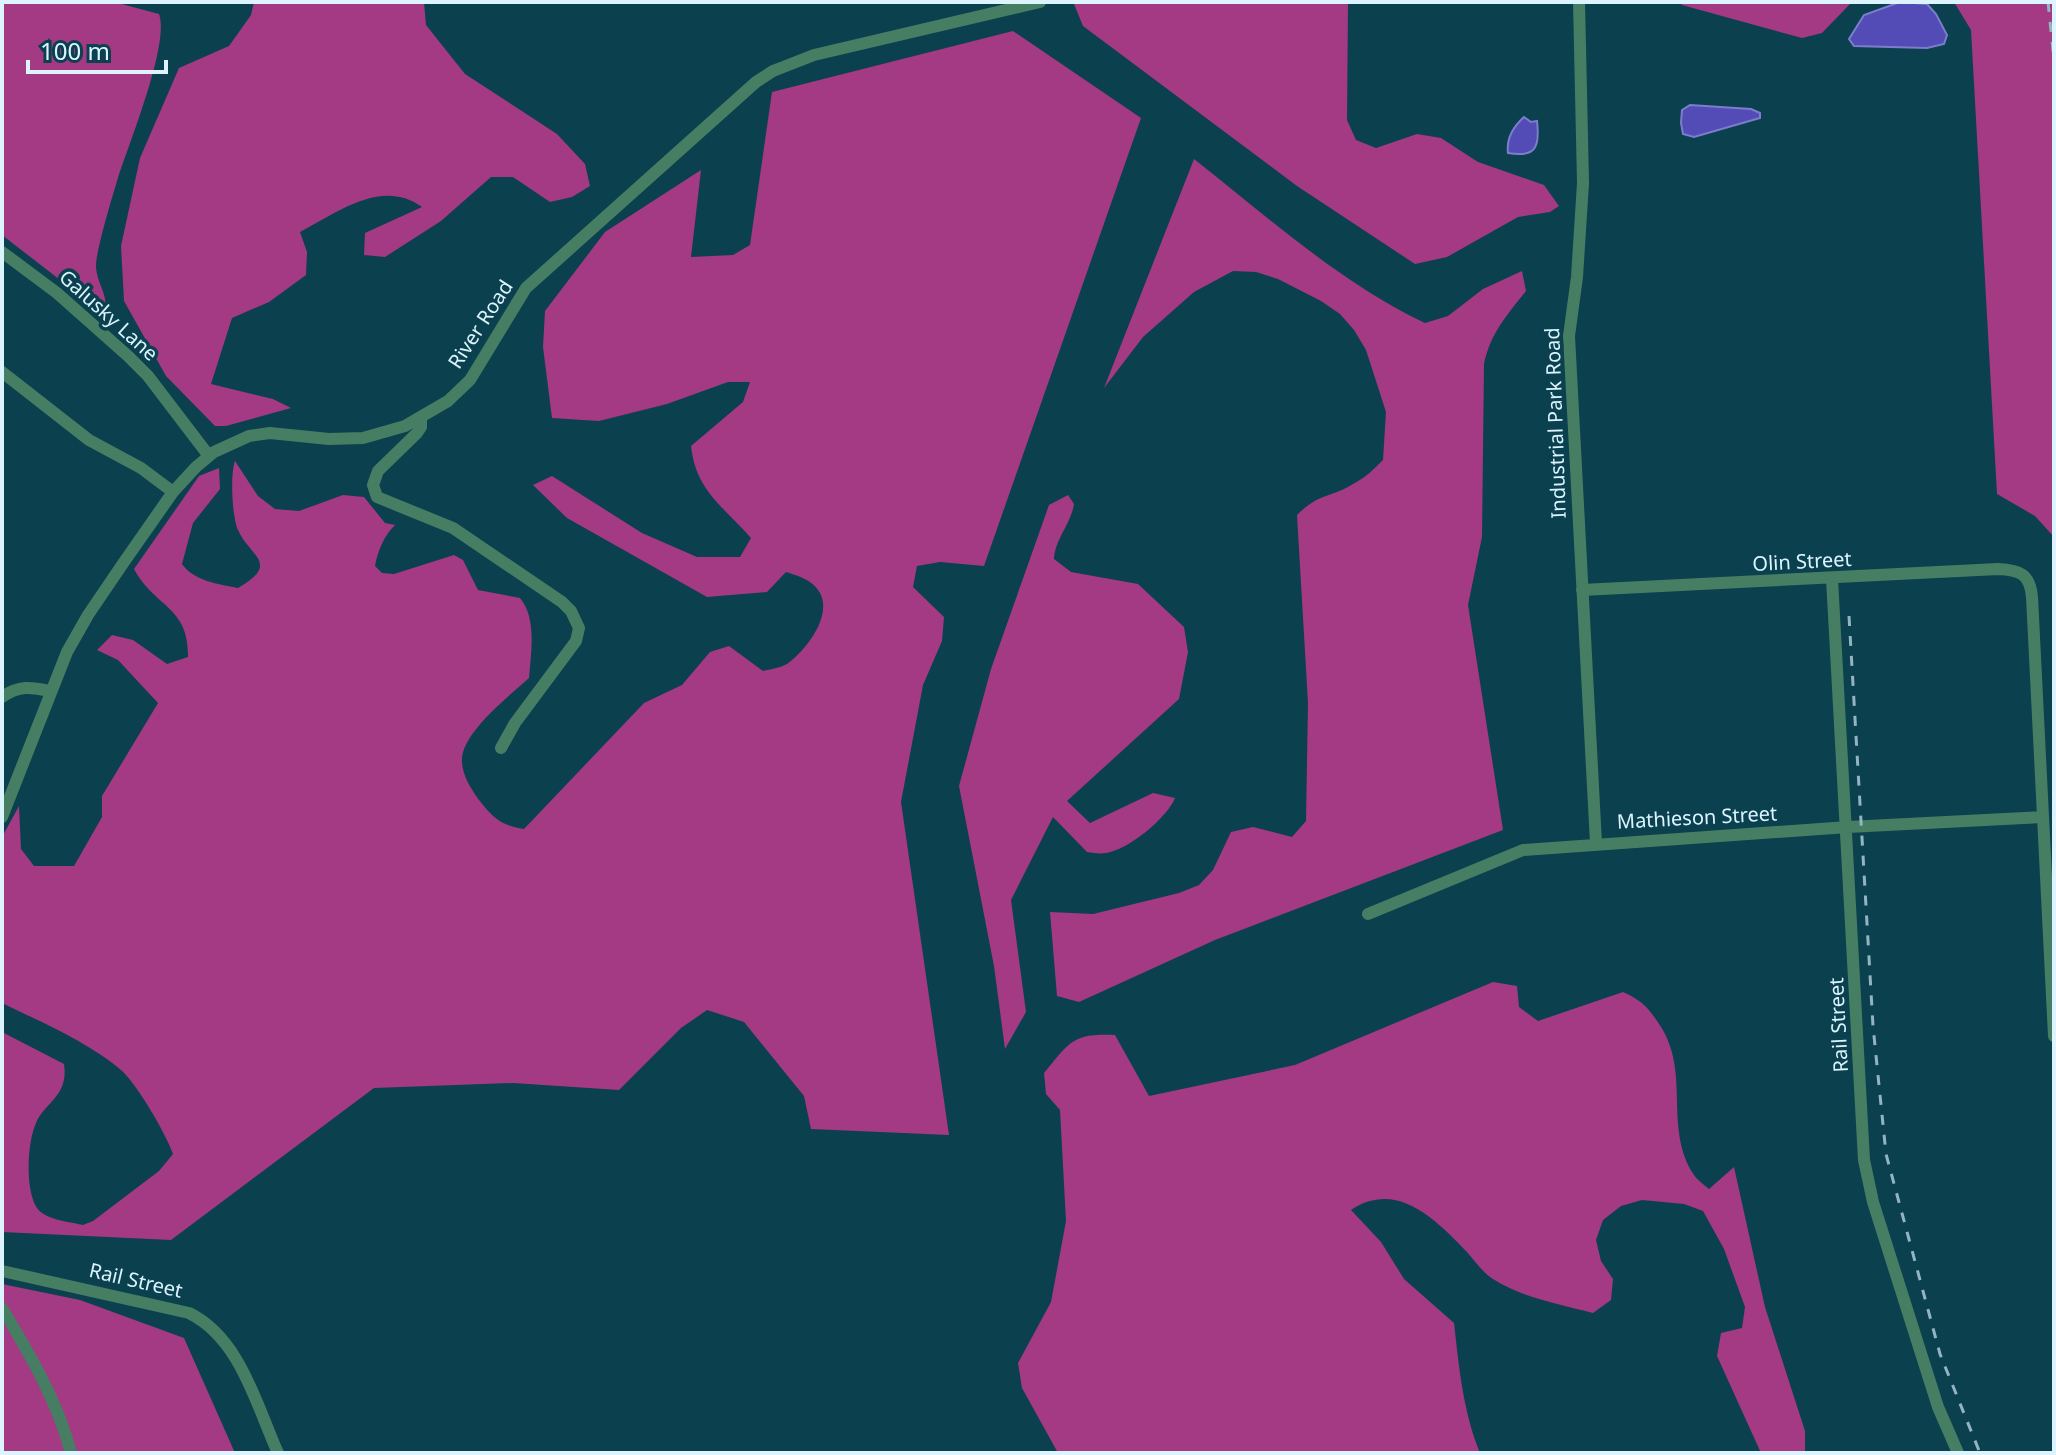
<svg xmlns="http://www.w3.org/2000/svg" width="2056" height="1455" font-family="'Noto Sans',sans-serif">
  <rect width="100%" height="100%" fill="#0b404f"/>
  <path fill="#a43984" d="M2,2h112l45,12c11,29 -30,130 -41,164 -5,16 -23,76 -22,89 1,18 14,29 8,47l-102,-79z
    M254,2h170l2,23 39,49 92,60 28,30 5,22 -18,11 -22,5 -37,-25h-22l-50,44 -56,36 -21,-2 1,-22 57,-26c-40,-29 -84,5 -122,25l7,20 -1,23 -37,27 -37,16 -21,66 62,15 18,9 -65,18h-11l-49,-50 -42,-75 -3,-55 19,-88 39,-90 50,-22 22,-31z
    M1081,2h267l-1,118 9,20 20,8 41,-14 24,4 37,24 66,23 15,21 -9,6 -32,5 -71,40 -32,7 -118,-78 -214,-160 -9,-22z
    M1679,2h173l-30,31 -20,5 -120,-33z
    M1954,2h100v535l-19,-21 -38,-22 -26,-464z
    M1013,31l128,87 -157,448 -44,-4 -23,4 -4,21 31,30 -2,24 -19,44 -22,117 48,333 -138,-6 -7,-33 -60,-74 -37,-12 -26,18 -62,62 -106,-7 -139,5 -203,152 -169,-8v-200l62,32c5,32 -19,38 -28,59 -9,20 -11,67 1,85 8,12 34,14 46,17l10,-4 66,-50 14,-17c-7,-20 -36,-70 -52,-84 -33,-28 -80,-48 -119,-67v-166l17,-31 2,43 13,17h40l28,-49v-21l56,-93 -40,-43 -21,-10 15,-15 21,5 34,24 21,-7c1,-51 -33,-49 -54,-88l65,-93 20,-8 1,21 -27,34 -11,41c12,17 36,20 56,24 43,-25 12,-31 0,-58 -6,-13 -8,-56 -3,-69l23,35 17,13 24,2 44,-16 21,2 21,26 10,2c-11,11 -17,25 -20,41l7,7 12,1 60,-19 9,5 15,30 42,8c17,20 11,55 9,80 -20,18 -66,54 -67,81 -1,14 9,30 17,41 14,18 23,26 45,29l120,-126 38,-18 28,-33 19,-6 34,25c8,-2 17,-3 24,-7 17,-12 44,-45 34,-69 -6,-14 -22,-19 -35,-23l-19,20 -60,5 -140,-79 -34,-33 19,-9 90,57 55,24h43l11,-19c-28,-32 -55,-47 -60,-92l52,-44 7,-20h-22l-61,22 -68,17 -47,-3 -9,-71 2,-36 60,-79 96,-62 -10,87 42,-2 17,-10 22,-153z
    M1194,159c74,58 145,123 231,164l23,-7 35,-27 39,-18 4,20c-19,24 -36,43 -42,73l-2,173 -14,68 35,225 -288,110 -136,62 -22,-6 -7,-84 43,2 86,-21 20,-8 14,-15 18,-38 22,-5 39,10 14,-16 2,-118 -11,-188c22,-22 33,-17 56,-31 12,-6 21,-15 30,-24l3,-48 -20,-62 -12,-20 -14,-16 -19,-13 -43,-22 -22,-7 -23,-1 -39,21 -51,45 -39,51z
    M1068,495l6,9c-3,20 -19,35 -20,55l17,13 67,12 46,43 4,25 -9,47 -112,102 23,22 63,-30 22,5c-8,20 -47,52 -69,55 -6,1 -13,0 -19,-1l-34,-35 -42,83 15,112 -21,37 -11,-83 -35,-180 32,-117 58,-164z
    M1493,982l24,4 2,21 19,14 85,-29c18,8 25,15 36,32 32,46 5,101 33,148 4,7 11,12 17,17l25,-22 31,140 40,124v22h-44l-44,-97 4,-23 21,-5 3,-21 -21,-58 -21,-38 -19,-7 -42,-4 -21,6 -18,14 -7,20 5,21 12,18 -2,21 -18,13c-34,-9 -70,-15 -100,-34 -10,-6 -18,-18 -26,-27 -31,-32 -70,-73 -116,-42l30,32 23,37 50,44c5,44 9,88 26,130h-422l-36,-65 -4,-25 33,-61 15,-81 -6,-111 -14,-16 -2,-21c26,-31 28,-40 71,-38l34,61 146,-31z
    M2,1284l78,16 104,38 51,115h-232z"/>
  <path fill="#534bb6" stroke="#7c7ecc" stroke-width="2" d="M1900,2l27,2 9,10 11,21 -3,9 -17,4 -73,-2 -5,-7 15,-24z
    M1690,105l61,4 9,4v5l-66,19 -11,-3 -2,-11 1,-13z
    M1524,117l7,5 6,-1c3,26 -1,37 -29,32 -2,-15 5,-26 16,-36z"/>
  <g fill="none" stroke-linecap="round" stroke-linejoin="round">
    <path stroke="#467e63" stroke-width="12" d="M1579,2l4,181 -6,94 -8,59 27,507
      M2,252l55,41 71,63 20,20 61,80
      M2,372l87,68 52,28 32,24
      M421,418v9l-4,6 -39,38 -5,14 4,12 76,31 109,74 9,9 8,17 -3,13 -61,82 -14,25
      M1832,579l32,581 9,42 65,205 20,46
      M1582,590l416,-21c22,1 32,5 34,28l22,439
      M2,697c17,-12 29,-10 48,-6
      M2,817l65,-165 21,-37 36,-53 49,-70 23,-25 18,-15 35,-16 21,-3 59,6 34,-1 42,-12 43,-25 22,-21 56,-92 230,-206 17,-11 41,-16 226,-53
      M1368,914l155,-64 325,-23 194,-10
      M2,1271l187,42c51,25 67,91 89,140
      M2,1308c27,45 56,94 69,145"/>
    <path stroke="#92b5c1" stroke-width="3" stroke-dasharray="10 10" stroke-linecap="butt" d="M2048,2l6,58
      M1849,616l24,410 13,128 54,200 40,99"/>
  </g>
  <g text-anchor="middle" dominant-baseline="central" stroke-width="7" stroke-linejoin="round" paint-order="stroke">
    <g font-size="20" fill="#dbf4fe" stroke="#0b404f">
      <text transform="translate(109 315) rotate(42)">Galusky Lane</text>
      <text transform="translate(480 324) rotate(-57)">River Road</text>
      <text transform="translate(1555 423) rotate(-92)">Industrial Park Road</text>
      <text transform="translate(1802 561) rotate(-3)">Olin Street</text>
      <text transform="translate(1697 817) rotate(-3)">Mathieson Street</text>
      <text transform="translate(1838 1025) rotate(-93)">Rail Street</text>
      <text transform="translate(136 1280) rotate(13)">Rail Street</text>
    </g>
  </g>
  <rect width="2056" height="1455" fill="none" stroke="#dbf4fe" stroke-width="8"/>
  <path d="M28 60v12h138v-12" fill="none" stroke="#dbf4fe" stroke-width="4"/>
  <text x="40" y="60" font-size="24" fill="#dbf4fe" stroke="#0b404f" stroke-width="6" paint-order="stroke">100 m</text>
</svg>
